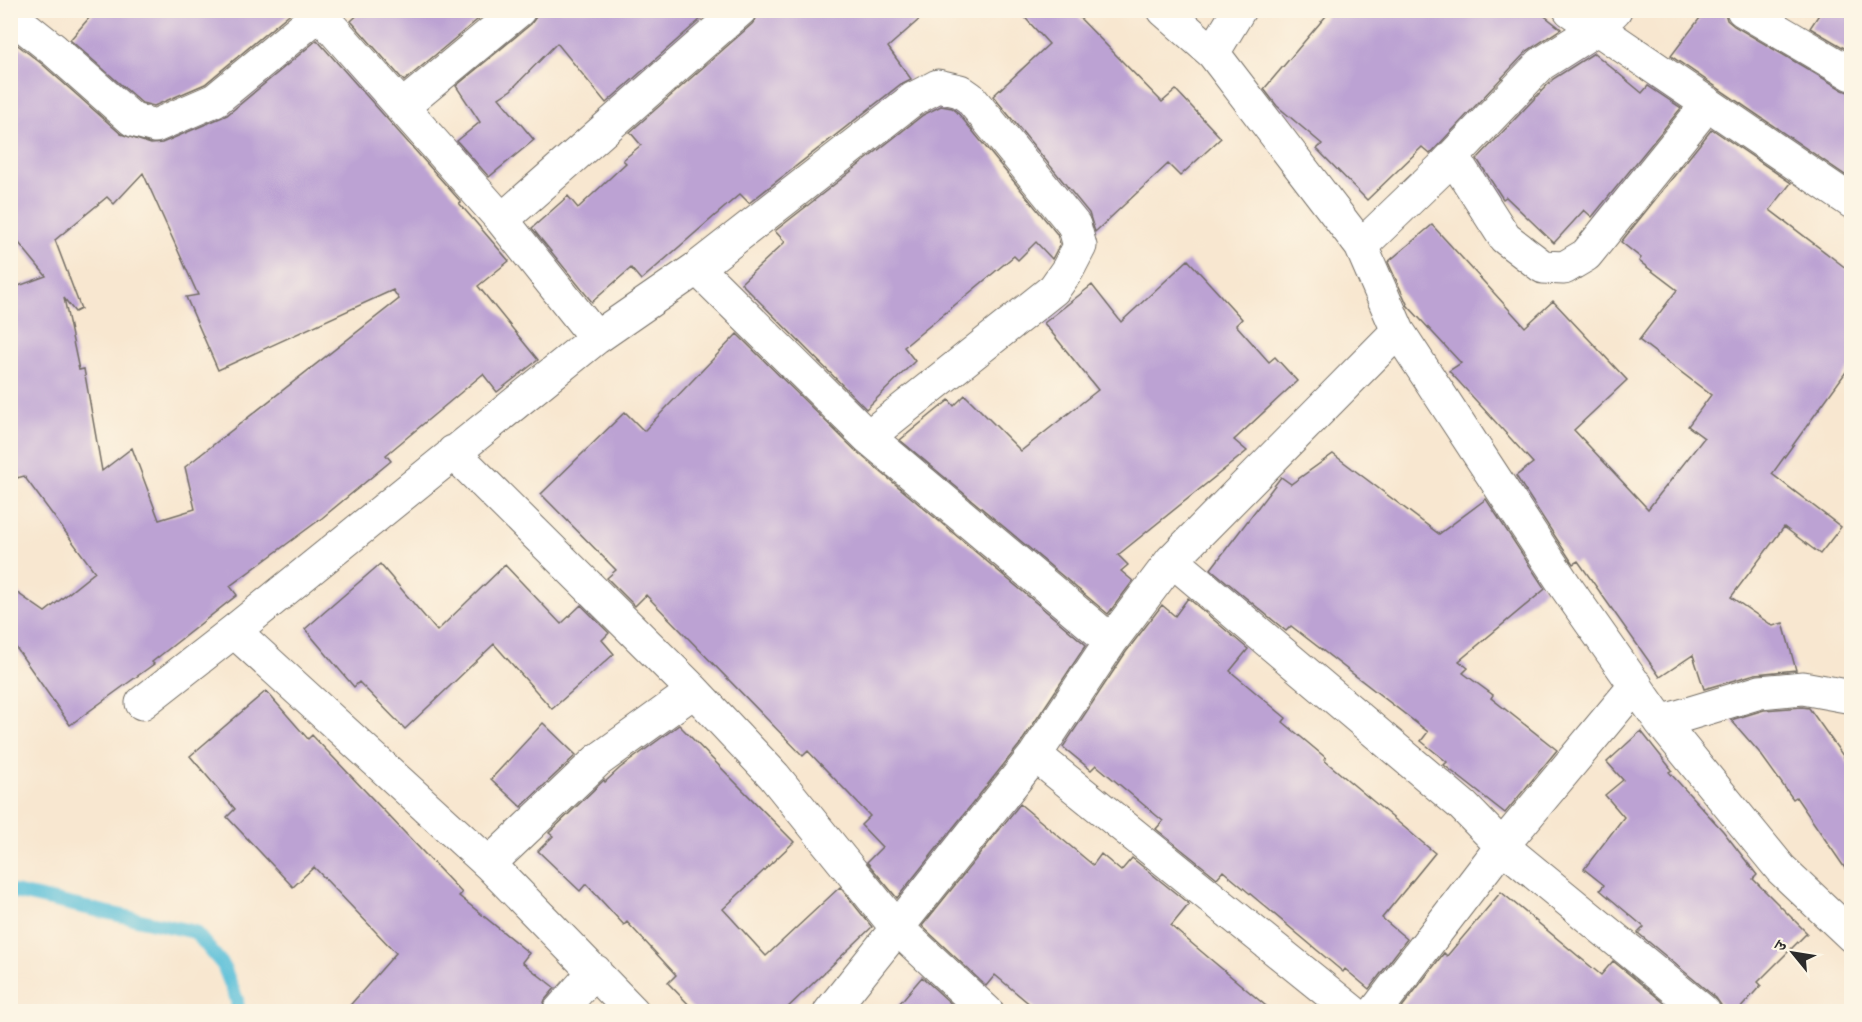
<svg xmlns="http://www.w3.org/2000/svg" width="1862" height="1022" font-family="'IM FELL DW Pica','Noto Serif Devanagari',serif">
  <rect width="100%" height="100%" fill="#fcf5e5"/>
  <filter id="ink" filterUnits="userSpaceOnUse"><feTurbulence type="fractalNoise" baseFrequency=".0167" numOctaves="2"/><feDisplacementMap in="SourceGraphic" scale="12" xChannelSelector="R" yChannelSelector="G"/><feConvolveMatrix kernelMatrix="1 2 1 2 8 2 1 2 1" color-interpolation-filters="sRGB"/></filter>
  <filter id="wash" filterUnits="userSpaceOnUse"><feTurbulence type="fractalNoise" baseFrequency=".008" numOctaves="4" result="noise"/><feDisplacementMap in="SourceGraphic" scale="24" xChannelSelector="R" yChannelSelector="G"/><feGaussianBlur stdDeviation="1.35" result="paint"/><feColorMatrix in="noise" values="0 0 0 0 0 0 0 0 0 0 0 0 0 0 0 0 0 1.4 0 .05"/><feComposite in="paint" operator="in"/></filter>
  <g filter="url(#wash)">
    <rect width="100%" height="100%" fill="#f8e7d0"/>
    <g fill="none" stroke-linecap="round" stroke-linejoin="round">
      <path stroke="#5bc0d9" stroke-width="14" d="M10,891l185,41 28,33 14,35 1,12"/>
    </g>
    <g id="blocks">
      <path fill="#bca2d3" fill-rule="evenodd" d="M96,10h198l-89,74 -51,22 -12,-3 -72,-63z
        M363,10h126l-85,71 -53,-60z
        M537,10h174l-105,93 -49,-60 -46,47 -12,8 35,42 -45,37 -32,-36 23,-19 -24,-36 75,-62 5,-7z
        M758,10h172l-42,37 23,32 -10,5 -152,119 -9,-9 -99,86 -10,-12 -39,34 -60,-74 36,-32 10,12 48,-45 -3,-3 18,-15 -11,-13 122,-108 6,-8z
        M1018,10h54l90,92 14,-12 45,48 -41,38 -12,-12 -73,68 -6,-19 -96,-117 56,-52z
        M1331,10h206l24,19 -34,22 -97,103 -8,-7 -55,53 -50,-51 5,-5 -45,-38 -13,-17z
        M1706,10h18l3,10 7,6 109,64 8,3v86l-180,-123z
        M1822,10h29v42l-41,-24z
        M10,39l32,25 79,70 30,10 11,-1 65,-28 90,-75 144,162 -2,1 50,58 -31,25 60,74 -41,32 -14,-18 -97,81 5,6 -69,57 -92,68 7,9 -85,67 2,2 -84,61 -60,-86v-51l35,24 50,-40 -71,-96 -7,2 -7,-36v-153l36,-13 -36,-44zM143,173l55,122 -12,2 32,73 175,-80 6,9 -214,168 10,42 -36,11 -27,-72 -30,23 -18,-102 -5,1 -15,-72 11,14 6,-3 -26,-69 52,-43 7,7z
        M1594,53l48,40 6,-7 33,22 -89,109 -8,-7 -30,33 -48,-46 -3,2 -26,-40 76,-80z
        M941,106l11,2 5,4 100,122 3,10 -8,15 -16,-17 -18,18 -4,-4 -110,91 11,14 -49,48 -125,-126 44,-41 -10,-11 148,-116z
        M1712,129l79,54 -21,27 81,62v93l-79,109 69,53 -21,27 -36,-27 -53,70 42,29 10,-3 13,47 -41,4 -51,15 -11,-34 -33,22 -82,-116 -5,3 -57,-88 17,-13 -84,-92 12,-8 -53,-57 -20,-44 44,-37 93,102 28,-26 74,79 -53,50 74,79 56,-71 -16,-12 23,-31 -72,-55 38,-50 -38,-29 2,-3 -20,-16z
        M1188,260l54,59 -6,6 33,37 6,-5 22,24 -63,59 13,11 -129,104 10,10 -7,6 12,10 -25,33 -208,-174 49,-40 5,6 11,-11 56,56 77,-61 -54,-67 48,-38 29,37z
        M737,334l119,117 230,194 -66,99 -123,154 -30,-36 15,-15 -21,-22 9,-9 -62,-65 -5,5 -157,-161 -11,11 -28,-28 9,-8 -75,-76 84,-82 19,19z
        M1333,454l106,80 47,-35 59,90 -86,72 9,7 -5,5 30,22 -2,3 66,52 -52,63 -61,-48 3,-3 -26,-21 7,-9 -137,-106 -5,5 -75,-62 70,-92 10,7z
        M380,564l57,67 68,-66 56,59 20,-19 28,28 -7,7 12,14 -62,55 -58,-65 -89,85 -46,-47 -5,5 -49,-58z
        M1188,598l60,51 -18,22 56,47 -3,4 43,36 -2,2 111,93 -53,65 25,21 -38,50 -24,-20 -2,3 -120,-101 -6,7 -61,-49 7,-8 -67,-56 -5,5 -28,-23 63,-95 36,-47 13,11z
        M266,691l42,48 4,-4 150,158 -3,3 70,57 -7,9 33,26 -10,12 -4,11h-196l51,-58 -82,-86 -21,20 -66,-70 8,-8 -45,-53z
        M1802,707l7,1 42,59v110l-55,-80 -3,2 -34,-47 -28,-32 33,-10z
        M543,723l33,32 -55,52 -30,-28z
        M679,725l115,117 -71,67 43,47 74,-69 32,40 -88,84h-89l-27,-28 8,-8 -49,-53 -3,3 -38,-41 -6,7 -42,-40 15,-15 -4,-3 55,-53 1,2 15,-14z
        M1641,731l31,39 -3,2 54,59 34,44 -4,4 54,54 -49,49 3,3 -23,26h-16l-1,-6 -5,-7 -78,-65 6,-6 -44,-37 4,-5 -20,-16 40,-52 -19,-22 18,-15 -16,-18z
        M1020,804l73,61 8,-11 20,17 11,-13 57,46 -18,22 101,85h-234l-43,-36 -9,11 -64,-60z
        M1501,892l100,83 12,-14 61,50h-275l45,-58 3,3z
        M922,977l37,34h-66z"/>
    </g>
  </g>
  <g filter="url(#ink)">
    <use href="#blocks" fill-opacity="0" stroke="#736d65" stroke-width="1.5"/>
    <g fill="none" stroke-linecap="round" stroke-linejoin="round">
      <defs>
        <path id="minor" d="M316,10l186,210 94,118
          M1164,10l49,43 148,193 37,85 168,256 95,135 120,147 71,67
          M1570,10l282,192
          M1743,10l109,64
          M10,15l44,35 79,70 22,6 60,-26 104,-86
          M1213,53l26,-43
          M402,107l117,-97
          M1453,157l52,81 38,29 21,1 22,-13 121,-150
          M502,220l238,-210
          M1361,246l80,-77 100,-105 55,-35 19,-19
          M697,268l171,169 243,204
          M453,452l241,239 80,85 123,152 90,84
          M1172,560l291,246 39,40 202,166
          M234,631l255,233 144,148
          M142,703l92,-72 362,-293 101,-70 216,-169 25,-13 22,5 10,7 104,127 6,21 -12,23 -14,20 -186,148
          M1661,722l99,-30 43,-4 49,9
          M1035,755l318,257
          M489,864l108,-103 97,-70
          M559,1012l36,-41
          M830,1012l205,-257 76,-114 61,-81 226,-229
          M1375,1012l127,-166 134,-161"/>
      </defs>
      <use href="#minor" stroke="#736d65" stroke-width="35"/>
      <use href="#minor" stroke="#fff" stroke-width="33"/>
    </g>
  </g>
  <rect width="1862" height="1022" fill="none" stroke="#fcf5e5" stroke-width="36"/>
  <g transform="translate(1793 953) rotate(300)" stroke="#fcf5e5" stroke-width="4.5" paint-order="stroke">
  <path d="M0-4.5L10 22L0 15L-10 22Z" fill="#2b2b2b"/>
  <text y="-9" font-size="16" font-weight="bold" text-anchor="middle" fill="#2b2b2b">उ</text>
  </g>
</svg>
